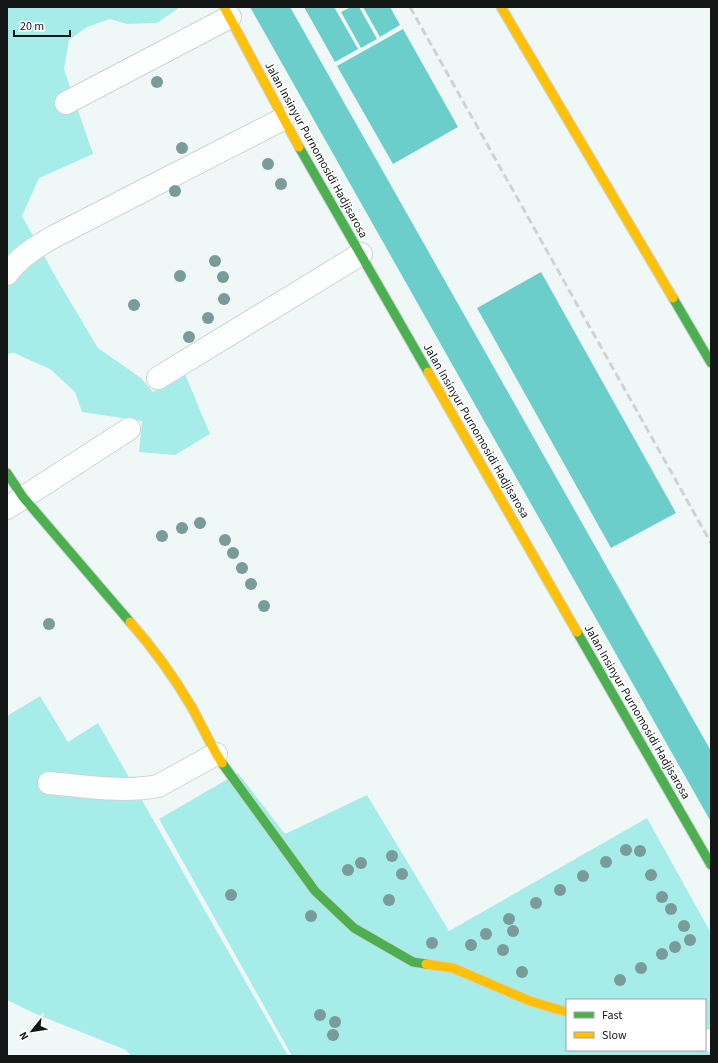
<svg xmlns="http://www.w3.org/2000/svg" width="718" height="1063" font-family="'Source Sans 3',sans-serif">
  <rect width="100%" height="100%" fill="#f0f8f7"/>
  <path fill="#a6edea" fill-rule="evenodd" d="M7,7h173l-23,16 -30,1 -17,-5 -23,8 -18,13 -5,29 29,85 -54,24 -17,38 36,65 40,67 43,30 12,14 32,-18 25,60 -35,21 -36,-3 3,-31 -60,-9 -7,-20 -25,-23 -36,-16 -7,1z
    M40,696l28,46 30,-19 190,333h-156l-6,-6 -90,-36 -29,-14v-284z
    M238,773l47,61 82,-39 82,136 198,-113 64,115v123h-419l-133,-237zM567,1000h138v50h-138z"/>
  <path fill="#6bceca" d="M250,7h40l421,744v71z
    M304,7h30l24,42 -23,13z
    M351,7h8l18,32 -16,9 -20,-36z
    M363,7h27l10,18 -20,12z
    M403,29l55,98 -65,37 -56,-98z
    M541,272l135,241 -65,35 -134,-240z"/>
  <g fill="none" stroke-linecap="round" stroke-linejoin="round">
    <defs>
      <path id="street" d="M66,103l164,-86
        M7,274c12,-17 29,-27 46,-37l230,-118
        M158,378l203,-124
        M7,508l122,-79
        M49,783c36,3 73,10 109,3l58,-32
        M705,1040l6,1"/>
      <path id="fast" d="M299,147l129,225
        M673,298l38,65
        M7,473l16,24 107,125
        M577,632l134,233
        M222,763l93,128 39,37 59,34 13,2"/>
      <path id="slow" d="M224,7l75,140
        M501,7l172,291
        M428,372l149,260
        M130,622c23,26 44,55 61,84 11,19 19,39 31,57
        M426,964l27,4 77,33 37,11"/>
    </defs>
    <use href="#street" stroke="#ced4d4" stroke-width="24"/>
    <use href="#fast" stroke="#ced4d4" stroke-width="11"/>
    <use href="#slow" stroke="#ced4d4" stroke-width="11"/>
    <use href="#street" stroke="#fdfefe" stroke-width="22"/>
    <use href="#fast" stroke="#4caf50" stroke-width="9"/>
    <use href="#slow" stroke="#ffc107" stroke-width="9"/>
    <path stroke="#d1d3d3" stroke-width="3" stroke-dasharray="8 4" stroke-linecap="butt" d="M410,7l301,536"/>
  </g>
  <g fill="#799b9a">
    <circle cx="157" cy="82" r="6"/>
    <circle cx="182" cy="148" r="6"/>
    <circle cx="268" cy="164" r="6"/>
    <circle cx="281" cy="184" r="6"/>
    <circle cx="175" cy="191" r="6"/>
    <circle cx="215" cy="261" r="6"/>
    <circle cx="180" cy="276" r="6"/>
    <circle cx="223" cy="277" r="6"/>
    <circle cx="224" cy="299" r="6"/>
    <circle cx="134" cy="305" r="6"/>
    <circle cx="208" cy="318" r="6"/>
    <circle cx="189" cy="337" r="6"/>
    <circle cx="200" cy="523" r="6"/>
    <circle cx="182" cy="528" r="6"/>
    <circle cx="162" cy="536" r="6"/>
    <circle cx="225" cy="540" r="6"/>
    <circle cx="233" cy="553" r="6"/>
    <circle cx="242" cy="568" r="6"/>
    <circle cx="251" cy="584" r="6"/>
    <circle cx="264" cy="606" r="6"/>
    <circle cx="49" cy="624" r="6"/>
    <circle cx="626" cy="850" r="6"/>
    <circle cx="640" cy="851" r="6"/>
    <circle cx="392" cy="856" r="6"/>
    <circle cx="606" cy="862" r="6"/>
    <circle cx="361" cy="863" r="6"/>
    <circle cx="348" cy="870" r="6"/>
    <circle cx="402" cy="874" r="6"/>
    <circle cx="651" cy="875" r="6"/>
    <circle cx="583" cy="876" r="6"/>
    <circle cx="560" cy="890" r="6"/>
    <circle cx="231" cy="895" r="6"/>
    <circle cx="662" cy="897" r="6"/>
    <circle cx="389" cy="900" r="6"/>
    <circle cx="536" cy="903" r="6"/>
    <circle cx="671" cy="909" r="6"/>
    <circle cx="311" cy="916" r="6"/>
    <circle cx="509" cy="919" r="6"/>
    <circle cx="684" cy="926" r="6"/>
    <circle cx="513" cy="931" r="6"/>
    <circle cx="486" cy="934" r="6"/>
    <circle cx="690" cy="940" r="6"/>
    <circle cx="432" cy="943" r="6"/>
    <circle cx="471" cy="945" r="6"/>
    <circle cx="675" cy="947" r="6"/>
    <circle cx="503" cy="950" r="6"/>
    <circle cx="662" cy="954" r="6"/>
    <circle cx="641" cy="968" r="6"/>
    <circle cx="522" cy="972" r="6"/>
    <circle cx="620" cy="980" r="6"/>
    <circle cx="320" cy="1015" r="6"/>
    <circle cx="335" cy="1022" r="6"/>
    <circle cx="333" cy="1035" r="6"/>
  </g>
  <g text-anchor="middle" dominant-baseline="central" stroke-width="3" stroke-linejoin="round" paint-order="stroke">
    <g font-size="12" fill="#121716" stroke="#fff">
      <text transform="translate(316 150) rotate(61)">Jalan Insinyur Purnomosidi Hadjisarosa</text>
      <text transform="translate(476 431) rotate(60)">Jalan Insinyur Purnomosidi Hadjisarosa</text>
      <text transform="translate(637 712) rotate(60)">Jalan Insinyur Purnomosidi Hadjisarosa</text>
    </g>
  </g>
  <rect width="718" height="1063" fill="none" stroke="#121716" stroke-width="16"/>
  <rect x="566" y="999" width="140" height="52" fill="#ffffff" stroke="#a0a2a2"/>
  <rect x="574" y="1012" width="20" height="6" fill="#4caf50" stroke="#a0a2a2"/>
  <text x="602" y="1019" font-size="12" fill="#121716">Fast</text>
  <rect x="574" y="1032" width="20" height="6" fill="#ffc107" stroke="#a0a2a2"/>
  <text x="602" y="1039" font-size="12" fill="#121716">Slow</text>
  <g transform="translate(32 1031) rotate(240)" stroke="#ffffff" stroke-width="3" paint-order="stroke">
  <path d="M0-3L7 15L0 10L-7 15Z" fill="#121716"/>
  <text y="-6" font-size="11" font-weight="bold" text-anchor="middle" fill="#121716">N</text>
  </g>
  <path d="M14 30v6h56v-6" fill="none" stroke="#121716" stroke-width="2"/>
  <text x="20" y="30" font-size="12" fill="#121716" stroke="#ffffff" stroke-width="3" paint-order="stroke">20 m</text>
</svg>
